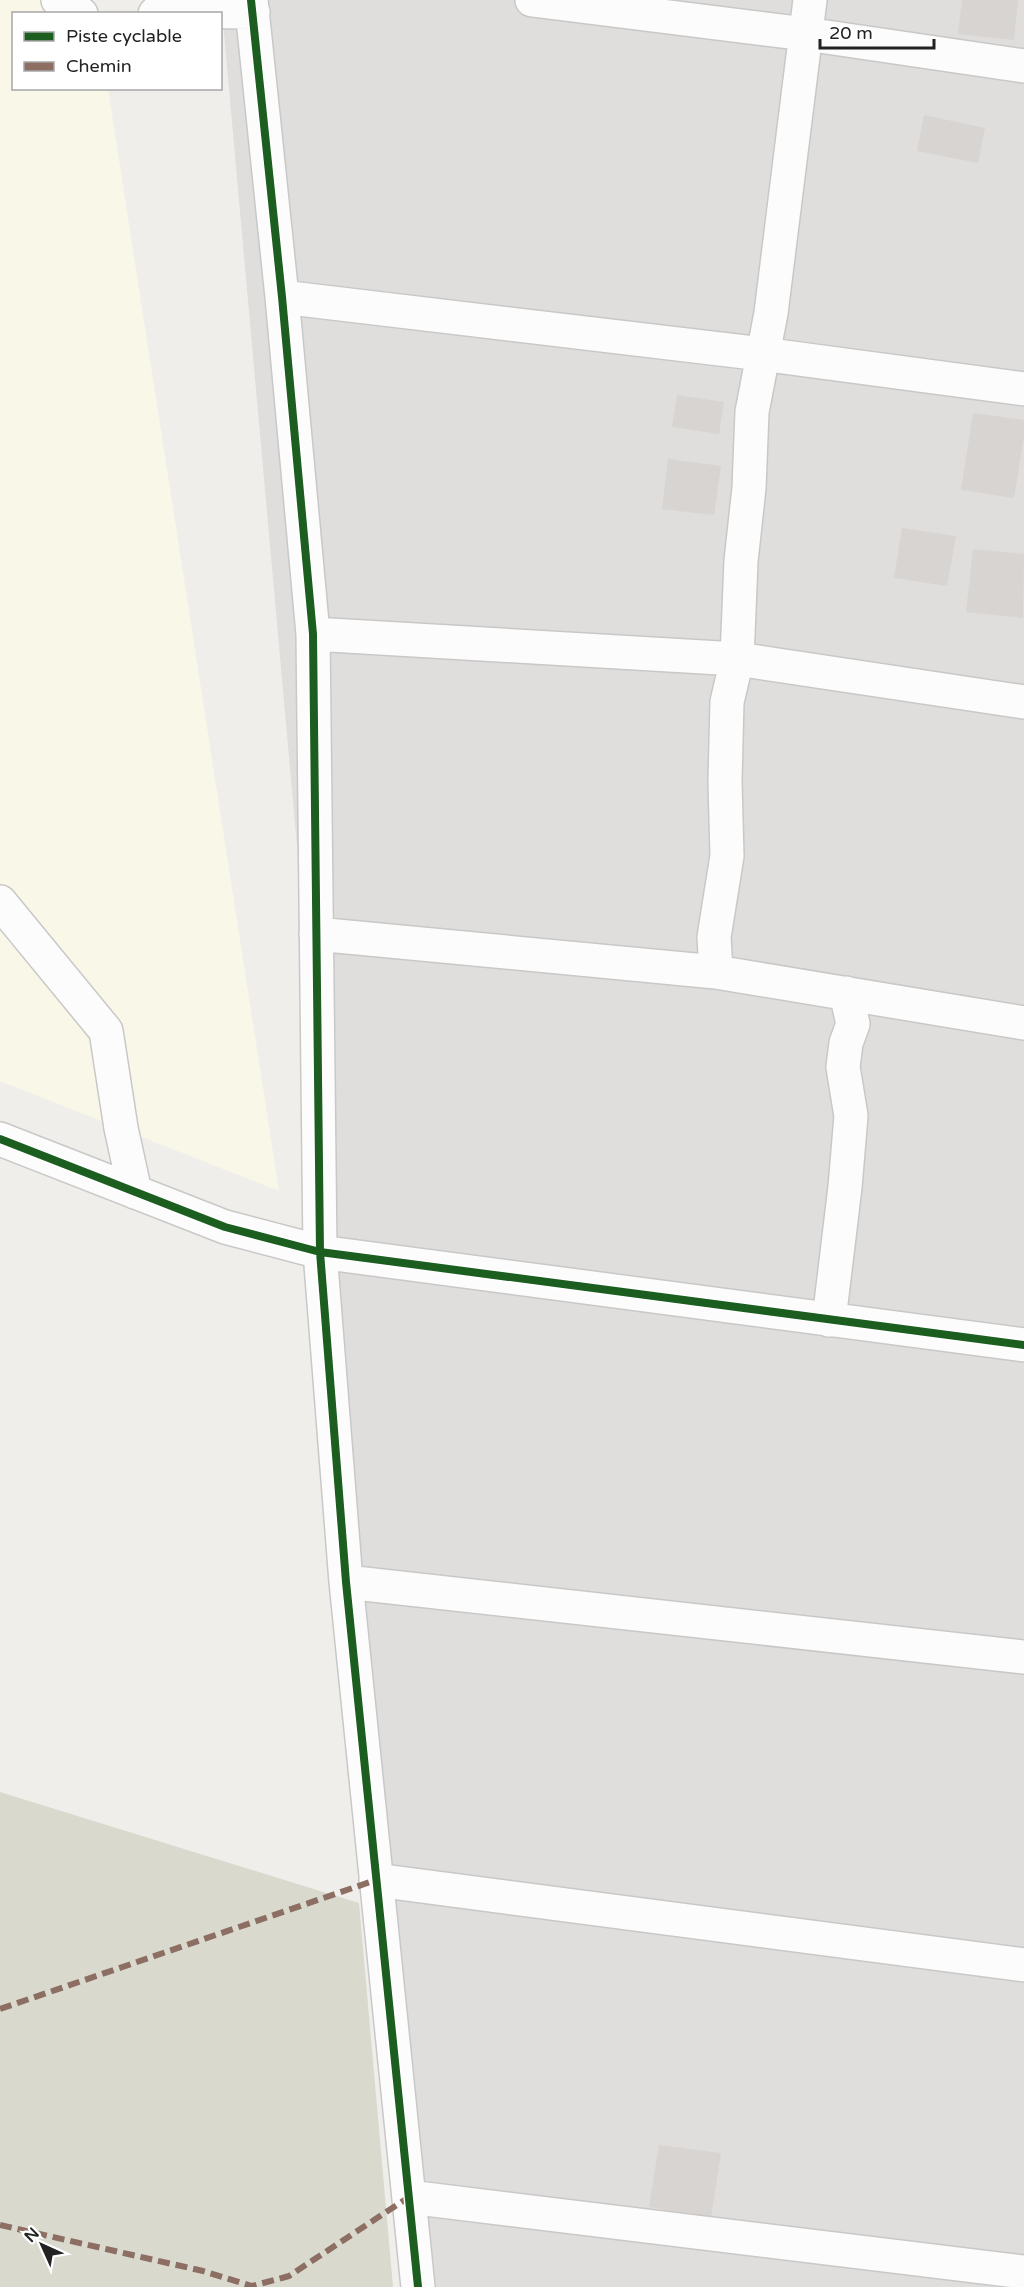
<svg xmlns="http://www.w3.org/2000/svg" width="1024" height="2287" font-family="'Varela Round',sans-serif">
  <rect width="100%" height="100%" fill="#f0eeeb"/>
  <path fill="#dfdedc" d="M221,0h803v2287h-612l-72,-962z"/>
  <path fill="#f8f7e8" d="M0,0h94l2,13 -82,1v74l94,1 171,1102 -279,-110z"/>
  <path fill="#d9d9cd" d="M0,1792l359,111 34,384h-393z"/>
  <path fill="#d7d4d2" d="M962,0h56l-4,40 -56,-6z
    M924,115l61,13 -7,35 -61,-12z
    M677,395l47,7 -5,32 -47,-7z
    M973,413l51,7v16l-10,62 -53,-8z
    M668,459l53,7 -7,49 -52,-6z
    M902,528l54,8 -9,50 -53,-8z
    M973,549l51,5 -1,64 -57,-6z
    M659,2145l62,8 -10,64 -62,-10z"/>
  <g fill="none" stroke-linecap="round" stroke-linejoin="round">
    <defs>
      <path id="minor" d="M58,0l23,14
        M251,0l31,297 31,337 7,618 26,330 72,705
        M532,0l274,34 218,32
        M155,14l3,-3 95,1
        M282,297l480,57 262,35
        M313,634l424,25 287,43
        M0,902l106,129 15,97 14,64
        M316,934l400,38 308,51
        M716,972l-2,-35 13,-81 -2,-75 2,-79 10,-43 4,-98 8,-73 3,-76 19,-99 39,-313
        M0,1139l225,88 95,25 704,93
        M829,1320l16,-133 6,-71 -8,-49 3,-24 7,-19 -7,-31
        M346,1582l678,75
        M376,1880l648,85
        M409,2197l615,75"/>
    </defs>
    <use href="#minor" stroke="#c9c8c7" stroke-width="36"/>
    <use href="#minor" stroke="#fdfcfc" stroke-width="33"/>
    <path stroke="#8d6e63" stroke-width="6" stroke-dasharray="12 6" stroke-linecap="butt" d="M0,2009l376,-129
      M0,2225l203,46 49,15 37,-10 120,-79"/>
    <defs>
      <path id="cycleway" d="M251,0l31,297 31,337 7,618 26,330 72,705
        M0,1139l225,88 95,25 704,93"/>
    </defs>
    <use href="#cycleway" stroke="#fff" stroke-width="11"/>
    <use href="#cycleway" stroke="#1b5e20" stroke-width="8"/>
  </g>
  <rect x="12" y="12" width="210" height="78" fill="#ffffff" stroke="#a7a7a7" stroke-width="1.5"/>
  <rect x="24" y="32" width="30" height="9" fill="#1b5e20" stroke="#a7a7a7" stroke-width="1.5"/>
  <text x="66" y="42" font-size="18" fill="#222222">Piste cyclable</text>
  <rect x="24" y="62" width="30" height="9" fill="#8d6e63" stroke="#a7a7a7" stroke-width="1.5"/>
  <text x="66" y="72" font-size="18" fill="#222222">Chemin</text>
  <g transform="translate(42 2245) rotate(315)" stroke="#ffffff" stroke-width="4.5" paint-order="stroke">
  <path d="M0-4.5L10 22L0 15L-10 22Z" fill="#222222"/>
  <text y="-9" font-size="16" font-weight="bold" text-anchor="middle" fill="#222222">N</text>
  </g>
  <path d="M820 39v9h114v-9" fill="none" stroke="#222222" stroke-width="3"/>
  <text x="829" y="39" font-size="18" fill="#222222" stroke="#ffffff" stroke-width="4.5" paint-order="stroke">20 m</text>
</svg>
